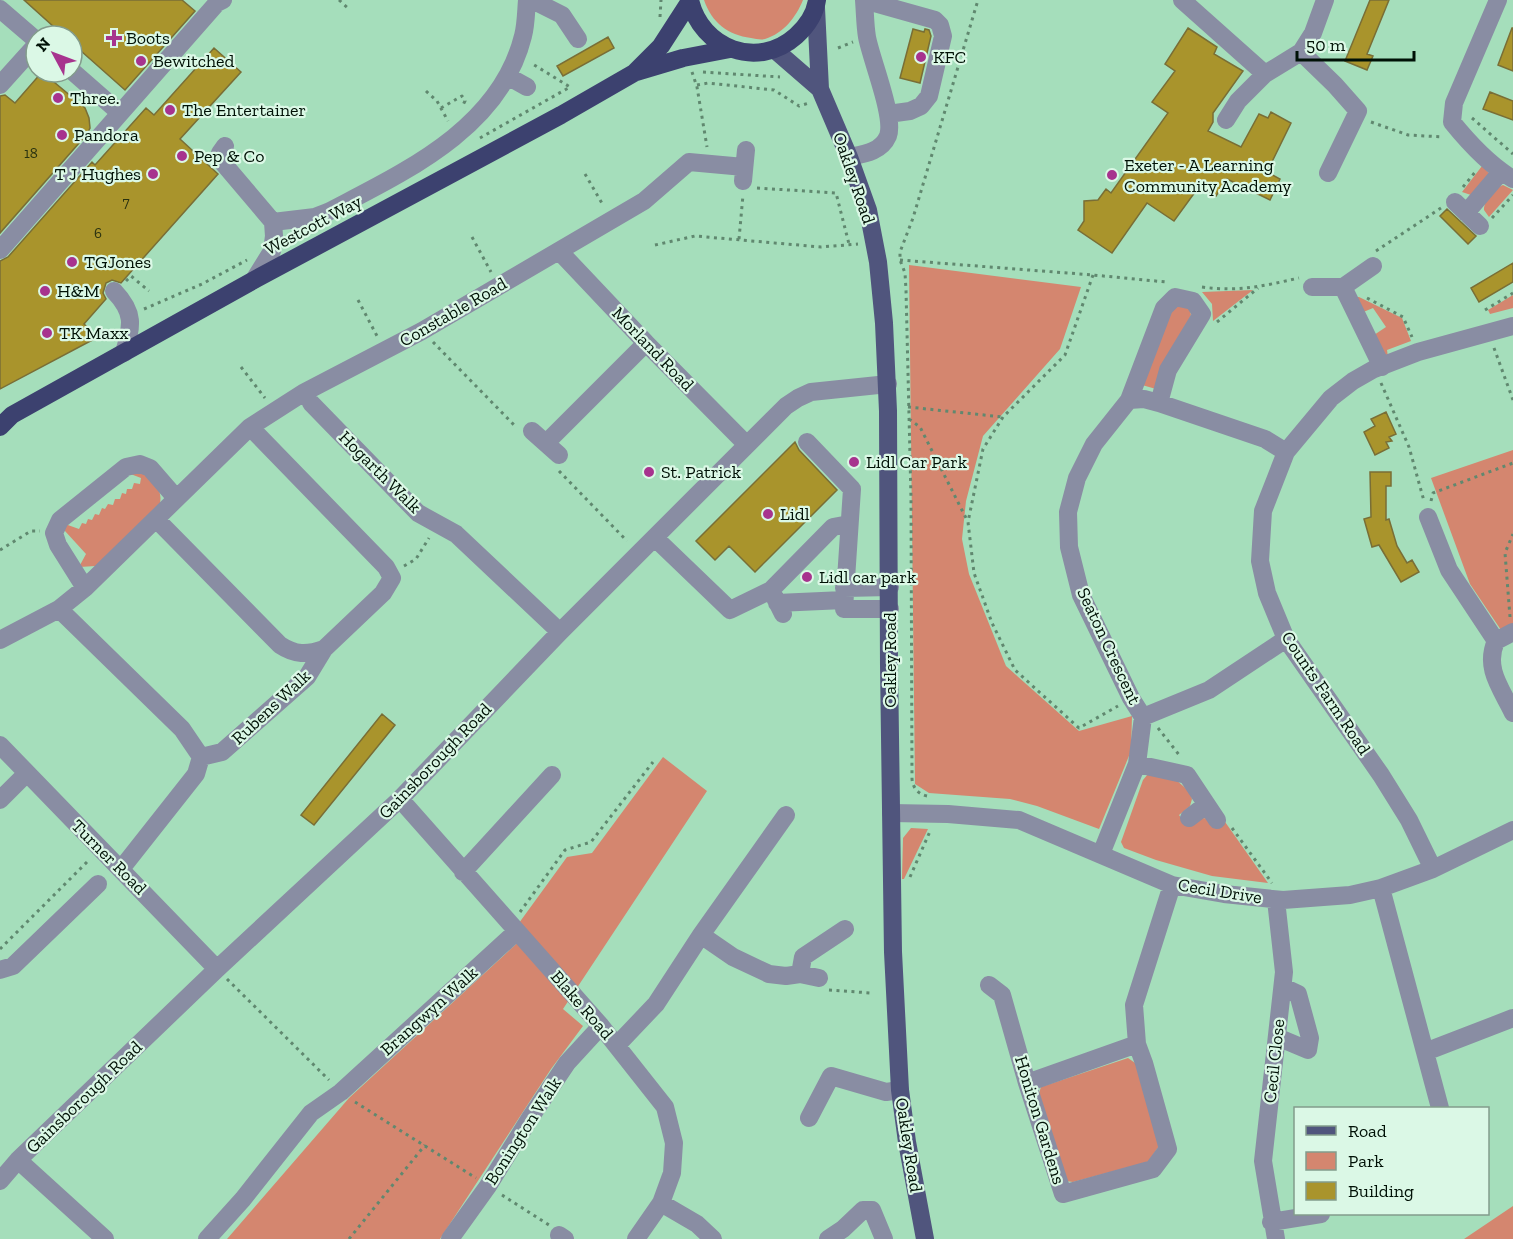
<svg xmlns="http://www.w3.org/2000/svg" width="1513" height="1239" font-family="'Zilla Slab',serif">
  <rect width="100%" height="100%" fill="#a5debb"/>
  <path fill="#d4866f" d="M704,0h99c-7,17 -19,33 -38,39 -4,1 -9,0 -14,-1 -23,-3 -39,-15 -47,-38z
    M1482,166l9,9 -20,20 -9,-3z
    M1503,185l10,5 -24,27 -5,-7c0,-10 10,-21 19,-25z
    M909,265l172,22 -21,62 -77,87 -17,65 -4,38 7,35 37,92 73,65 53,-15 -1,35 -32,78 -62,-23 -27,-7 -81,-6 -14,-9z
    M1253,290l-40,31 -1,-17 -10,-12z
    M1513,295v13l-23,6 -2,-4z
    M1356,297h3l43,21 9,23 -24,9 1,7 -4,-3 -10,-19 12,-8 -13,-19 -12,5z
    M1186,305l4,5 1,5 -35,74 -14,-4 27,-74 7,-4z
    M1513,450v178l-12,2 -31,-46 -39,-106z
    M142,471c10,10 21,17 18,32l-64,63 -17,1 7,-13 -21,-23v-7l14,5 3,-6 4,1 2,-5 4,1 3,-6 4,1 3,-7 3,1 3,-5 5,1 2,-6h5l2,-6 4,1 1,-5h5l2,-6 6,1 1,-6 -13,-5z
    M663,757l44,34 -144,218 20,17 -32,43 -111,170h-213l122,-141 178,-164 -8,-11 48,-66 25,-4z
    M1148,774l27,5 15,13 2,7 -2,7 -11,9 8,11 13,-8 23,1 45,64 -56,-7 -56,-16 -32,-12 -3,-6 22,-62z
    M911,828l17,1 -24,50h-2l1,-41z
    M1128,1058l10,7 21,81 -11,16 -75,20 -7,-1 -27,-88 2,-6z
    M1513,1206v33h-49z"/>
  <path fill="#a9942c" stroke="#796e36" stroke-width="1.5" d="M24,0h158l13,11 -70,79 -53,-47v-7h-8z
    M1370,0h19l-22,54 6,2 -6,14 -22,-9z
    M1188,28l29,19 -3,7 29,17 -30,42v9l-5,9 33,16 18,-33 9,4 3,-6 20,11 -24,49 13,7 -10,21 -43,-21 -11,17 -18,-8 -24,33 -27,-18 -35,50 -34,-23 6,-9v-20l14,-1 8,-11 5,4 57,-80 -16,-11 23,-31 -10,-7z
    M1512,28h1v43l-15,-6z
    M913,29l11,3 1,-3 4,1 2,6 -11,47 -20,-5z
    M608,37l6,11 -51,28 -6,-10z
    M214,48l27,24 -61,67 38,35 -97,109 -9,-3 -6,3 -3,10 3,6 -22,25 14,13 -98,52v-128l8,-4 84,-95 3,3 51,-57 8,7z
    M42,72l43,36 4,10 1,10 -3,6 -87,99v-137l5,-1 10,8z
    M1490,92l23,9v19l-30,-11z
    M1447,209l29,27 -8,8 -28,-28z
    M1513,263v19l-34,20 -8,-14z
    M1386,412l10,22 -7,3 3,4 -6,1 3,6 -14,7 -11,-23 11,-6 -4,-7z
    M795,442l4,8 38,40 -82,82 -26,-26 -14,14 -19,-19z
    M1370,472h21v14h-5v34l3,-1 8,27 10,17 5,-3 7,12 -18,10 -22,-37 -7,2 -8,-28 7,-2z
    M382,714l13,11 -81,100 -13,-10z"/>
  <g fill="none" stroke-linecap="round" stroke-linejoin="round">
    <path stroke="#60886f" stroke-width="3" stroke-dasharray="3 4.5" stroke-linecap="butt" d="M339,0l10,9
      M660,17l1,-17
      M838,48l15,-6
      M692,72l5,15 10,60
      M703,72l77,5
      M697,85l11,-2 66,7 25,16 10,-3
      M426,91l11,10 11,20
      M441,108l21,-12 3,5 -2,4
      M1472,118l41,36
      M1371,122l37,13 35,2
      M480,138l90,-51 -39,-24
      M88,174l6,5 3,-5
      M585,174l18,31
      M1463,187l13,-16
      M757,188l79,5 13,51
      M1492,218l21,-23
      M472,237l19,35
      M739,239l4,-44
      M655,245l40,-9 126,11 37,-3
      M1376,251l65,-43
      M900,260l193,15 73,7
      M1093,275l-28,80 -62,62 -20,32 -15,73 6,51 18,50 23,47 64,58 39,-22
      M126,281l5,-5 18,15
      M1202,287c38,5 61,-1 97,-9
      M1367,298l36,19 9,20
      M358,300l19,36
      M144,309l58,-25 45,-24
      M1485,310l28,-17
      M1217,322l41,-34
      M433,342l83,85
      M1494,348l19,52
      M241,367l24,31
      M1381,383l28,64 15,54
      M908,407l95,10
      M909,419l11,8 47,93
      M559,471l68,70
      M1431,501l2,-8 80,-30
      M0,550l31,-19h9
      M404,566l12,-7 13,-21
      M1510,617l-5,-64 8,-19
      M1158,728l22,28
      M927,796c-9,-2 -14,-8 -15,-17l-1,-281 -5,-208 -1,-17 -5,-13v-8l13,-34 65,-218
      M1232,828l40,55
      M910,877l21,-48
      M520,912l45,-62 26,-8 62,-80
      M0,949l89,-89
      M227,979l102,101
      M829,990l42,3
      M355,1102l121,76
      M502,1195l47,30
      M349,1239l76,-94"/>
    <path stroke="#898da3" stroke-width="18" d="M532,0l30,15 16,24
      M1182,0l83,74 36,-22
      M1325,0l-12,33 -12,19 34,33 23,26 -30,62
      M1498,0l-44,103 -2,19c17,21 37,43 61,57
      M0,9l36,31
      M72,71l48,42
      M507,76l20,11
      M0,85l36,-40
      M1226,120l12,-19 27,-27
      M225,146l-5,7 3,10 50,59 1,14 -2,15 -18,29
      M849,157c15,-3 32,-5 39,-21 7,-19 -17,-77 -21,-99 -2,-12 -2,-25 -3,-37l71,20 5,5 3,11 -14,60 -8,10 -11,5 -22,3
      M743,181l3,-31
      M1455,202l25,24
      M1466,213l35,-41
      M273,222l42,-5 13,-5c76,-40 172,-83 195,-176 3,-11 3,-24 4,-36
      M0,250l217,-247 6,-3
      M560,252l86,91 101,102
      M1312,287h31l30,-21
      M1343,287l39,80
      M114,291c21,22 18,34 10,62
      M1129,400l35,-92 11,-11 18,4 9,13 -34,56 -9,33
      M311,403l107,110 38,21 104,98
      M532,431l27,24
      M807,442l45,47 -8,120h46
      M546,443l100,-100
      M1428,517l21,53 47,71
      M156,519l124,126c15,10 27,10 44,4
      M655,538l75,72 41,-20 12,24
      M85,588l-27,-43 -4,-12 6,-13 66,-53 14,-3 10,4 26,30
      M844,588l46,-1
      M771,590l62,-63 16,-3
      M777,603l67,-3
      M59,609l123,120 19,28
      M1513,632l-17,9c-12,27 5,47 17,72
      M0,640l59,-31 26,-21 165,-161 53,-34 119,-62 222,-130 45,-39 55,5
      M1143,717l66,-27 77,-51
      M0,745l217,224
      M1137,764l50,11 30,45
      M400,799l201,227 64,81 9,36 -2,30 -11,30 -25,36
      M0,800l26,-26
      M891,813l57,1 71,6 153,65 52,9 59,6 67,-5 31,-7 52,-19 80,-39
      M1189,818l17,-13
      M1101,854l36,-90 6,-47 -12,-19 -50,-103 -12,-48 -1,-35 9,-34 17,-34 35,-44 15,-1 15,4 106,36 21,13
      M121,869l75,-95 5,-17 21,-5 85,-75 17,-28 59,-56 9,-15 -6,-11 -136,-140
      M1433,869l-24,-49 -28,-45 -95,-136 -19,-46 -7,-32 3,-50 23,-59 45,-54 22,-17 21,-12 44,-17 95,-26
      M463,872l89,-97
      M1381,888l59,220
      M701,935l32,22 36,17 17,2 14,-2 19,4
      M0,970l13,-4 85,-82
      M800,974l3,-17 42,-28
      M989,985l13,10 25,88 36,111 90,-25 15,-20 -24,-86 -7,-19 -3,-39 38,-120
      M1277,1037l31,13 2,-12 -12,-44 -15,-7
      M617,1045l39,-41 45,-69 85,-120
      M1425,1052l88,-34
      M1027,1083l110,-39
      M809,1118l22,-42 55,16 14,-2
      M18,1160l87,79
      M0,1181l18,-21 199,-191 183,-170 160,-167 226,-226 12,-8 13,-6 77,-8
      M661,1203l36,21 16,15
      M1271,1222l50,-8
      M559,1235l6,4
      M207,1239l36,-40 68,-86 30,-21 176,-161
      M450,1239l38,-53 42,-68 37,-55 34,-37
      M828,1239l15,-10 20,-19h9l12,29
      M1276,1239l-13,-78 21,-189 -8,-72"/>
    <path stroke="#50557d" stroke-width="18" d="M816,8l4,81 29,68 19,53 10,52 6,61 4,88 1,254 4,287 7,138 7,52 18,97
      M775,50l45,39"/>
    <path stroke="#3c416f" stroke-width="18" d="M690,0c11,49 68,70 106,36 11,-10 19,-22 21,-36
      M636,72l47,-14 47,-9
      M0,427l12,-12 242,-135 307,-165 73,-42 27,-27 29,-45"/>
  </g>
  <g fill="#a7338e" stroke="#dbf8e6" stroke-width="2">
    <path d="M111 29h6v6h6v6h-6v6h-6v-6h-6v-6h6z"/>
    <circle cx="921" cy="57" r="6"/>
    <circle cx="141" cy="61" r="6"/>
    <circle cx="58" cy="98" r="6"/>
    <circle cx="170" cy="110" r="6"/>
    <circle cx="62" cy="135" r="6"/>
    <circle cx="182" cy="156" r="6"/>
    <circle cx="153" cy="174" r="6"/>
    <circle cx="1112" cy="175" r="6"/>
    <circle cx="72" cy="262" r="6"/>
    <circle cx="45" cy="291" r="6"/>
    <circle cx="47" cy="333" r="6"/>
    <circle cx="854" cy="462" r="6"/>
    <circle cx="649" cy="472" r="6"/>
    <circle cx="768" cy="514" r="6"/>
    <circle cx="807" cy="577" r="6"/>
  </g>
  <g text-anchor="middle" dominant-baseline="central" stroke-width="4.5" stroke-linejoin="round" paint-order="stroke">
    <g font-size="15" fill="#2a3210">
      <text x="31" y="153">18</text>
      <text x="126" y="202">7</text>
      <text x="98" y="233">6</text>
    </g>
    <g font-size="18" fill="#001106" stroke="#dbf8e6" text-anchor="start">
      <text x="126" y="38">Boots</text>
      <text x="933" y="57">KFC</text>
      <text x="153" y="61">Bewitched</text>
      <text x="70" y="98">Three.</text>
      <text x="182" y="110">The Entertainer</text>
      <text x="74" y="135">Pandora</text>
      <text x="194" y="156">Pep &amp; Co</text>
      <text x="1124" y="165">Exeter - A Learning<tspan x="1124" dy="21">Community Academy</tspan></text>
      <text x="141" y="174" text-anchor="end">T J Hughes</text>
      <text x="84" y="262">TGJones</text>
      <text x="57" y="291">H&amp;M</text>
      <text x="59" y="333">TK Maxx</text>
      <text x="866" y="462">Lidl Car Park</text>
      <text x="661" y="472">St. Patrick</text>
      <text x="780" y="514">Lidl</text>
      <text x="819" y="577">Lidl car park</text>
    </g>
    <g font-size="18" fill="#001106" stroke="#dbf8e6">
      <text transform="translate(854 178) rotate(71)">Oakley Road</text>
      <text transform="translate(313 225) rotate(-28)">Westcott Way</text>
      <text transform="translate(453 312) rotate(-30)">Constable Road</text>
      <text transform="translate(653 349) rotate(46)">Morland Road</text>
      <text transform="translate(380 472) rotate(45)">Hogarth Walk</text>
      <text transform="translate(1109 646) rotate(65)">Seaton Crescent</text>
      <text transform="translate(890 660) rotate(-90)">Oakley Road</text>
      <text transform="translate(1326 693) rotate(56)">Counts Farm Road</text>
      <text transform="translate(271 707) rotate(-43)">Rubens Walk</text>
      <text transform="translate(435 761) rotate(-46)">Gainsborough Road</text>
      <text transform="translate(109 857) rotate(45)">Turner Road</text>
      <text transform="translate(1220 891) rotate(9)">Cecil Drive</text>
      <text transform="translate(582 1005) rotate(49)">Blake Road</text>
      <text transform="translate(429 1011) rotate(-42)">Brangwyn Walk</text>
      <text transform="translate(1274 1061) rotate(-84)">Cecil Close</text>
      <text transform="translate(84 1097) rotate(-44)">Gainsborough Road</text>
      <text transform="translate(1040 1120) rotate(73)">Honiton Gardens</text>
      <text transform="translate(523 1131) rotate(-57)">Bonington Walk</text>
      <text transform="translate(909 1145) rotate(81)">Oakley Road</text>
    </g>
  </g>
  <rect x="1294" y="1107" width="195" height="108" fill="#dbf8e6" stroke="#839c8c" stroke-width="1.5"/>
  <rect x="1306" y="1126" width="30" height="9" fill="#50557d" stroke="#839c8c" stroke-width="1.5"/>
  <text x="1348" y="1137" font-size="18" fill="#001106">Road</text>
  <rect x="1306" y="1152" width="30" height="18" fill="#d4866f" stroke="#839c8c" stroke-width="1.5"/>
  <text x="1348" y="1167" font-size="18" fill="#001106">Park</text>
  <rect x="1306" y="1182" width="30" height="18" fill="#a9942c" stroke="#839c8c" stroke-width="1.5"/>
  <text x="1348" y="1197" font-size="18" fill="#001106">Building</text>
  <g transform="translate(54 54) rotate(311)"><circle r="28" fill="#dbf8e6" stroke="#839c8c" stroke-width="1.5"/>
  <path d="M0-4.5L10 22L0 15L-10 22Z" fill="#a7338e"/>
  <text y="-9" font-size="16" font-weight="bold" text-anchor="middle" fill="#001106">N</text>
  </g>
  <path d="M1297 51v9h117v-9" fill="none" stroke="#001106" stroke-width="3"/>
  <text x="1306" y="51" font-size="18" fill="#001106" stroke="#dbf8e6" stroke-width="4.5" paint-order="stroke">50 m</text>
</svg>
